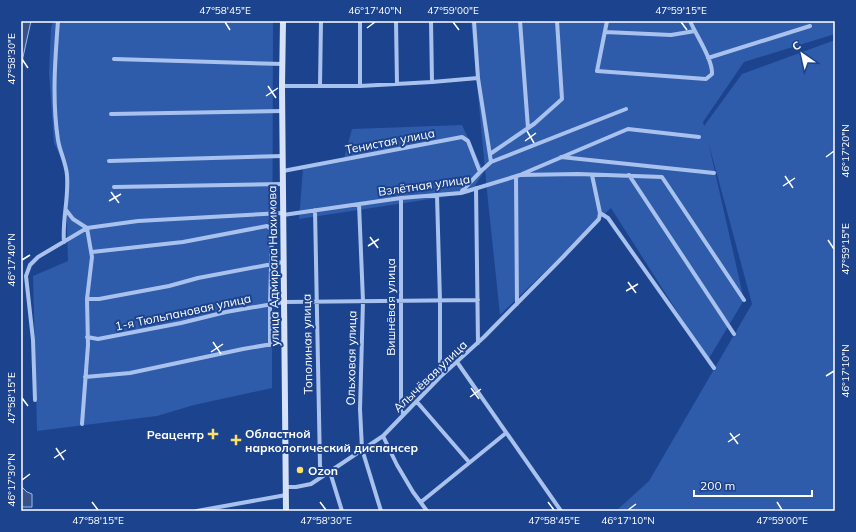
<svg xmlns="http://www.w3.org/2000/svg" width="856" height="532" font-family="Mulish,sans-serif">
  <rect width="100%" height="100%" fill="#1c438d"/>
  <path fill="#2f5bab" d="M53,21h220l-1,367 -78,17 -37,11 -120,15 -4,-155 35,-15 -3,-95 -11,-23 -5,-70 2,-45z
    M471,21h364v13l-91,28 -41,60 1,4 38,-52 93,-34v471h-219l33,-30 103,-177 -44,-163 36,159 -36,60 -97,-152 -111,107 -12,-114z
    M462,125l22,47 -14,21 -171,26 4,-50 40,-7 9,-33z"/>
  <path fill="#375289" stroke="#9cbbef" d="M21,21h10l-8,36 -2,14z
    M21,486l6,6 5,2v13h-11z"/>
  <g fill="none" stroke-linecap="round" stroke-linejoin="round">
    <path stroke="#a9c2ed" stroke-width="4" d="M58,21c-3,39 -6,80 0,119 2,12 8,23 9,35 2,23 -5,45 -3,67
      M360,21v65
      M396,21l1,63
      M431,21l1,61
      M520,21l8,107
      M607,21l-10,50 109,8 6,-5c1,-14 -16,-39 -22,-53
      M605,32l66,3 24,-4
      M708,58l102,-32
      M114,59l169,5
      M320,85l1,-64
      M282,86h78l72,-4 46,-4
      M111,114l172,-3
      M490,154l44,-30 28,-25 -5,-78
      M561,157l153,16
      M109,161l174,-5
      M491,162l135,-53
      M283,171l179,-34 6,4 12,31
      M522,174l106,-45 71,8
      M629,175l105,159
      M516,176l1,128
      M114,187l169,-3
      M476,188l2,155
      M462,191l18,-19 11,-10 -13,-84 -4,-57
      M437,195l3,106v76
      M401,198v213l3,3
      M359,204l4,97 -3,108 2,40 19,62
      M66,210l7,9 14,9 51,-7 145,-8
      M315,210l5,256 4,9
      M600,213l8,5 106,150
      M283,215l118,-17 60,-5 59,-18 58,-1 84,3 82,123
      M92,252l91,-10 84,-16 4,3 1,2 -2,73v41
      M87,299h12l70,-13 29,-8 85,-16
      M87,337l11,2 83,-16 45,-11 58,-10 194,-2
      M457,362l104,149
      M85,377l45,-4 113,-24 41,-7
      M35,400l-2,-60 -7,-64 4,-11 8,-8 49,-29 5,29 -5,42 1,46 -6,79
      M417,402l52,60
      M383,436l14,29 16,27 14,19
      M330,472l12,39
      M286,487h10l15,-3 72,-48 57,-59 44,-40 79,-80 36,-38 1,-6 -8,-38
      M421,502l85,-69
      M197,511l89,-16"/>
    <path stroke="#d6e2fa" stroke-width="6" d="M283,21l-1,65 4,425"/>
  </g>
  <path fill="none" stroke="#fff" stroke-width="1.5" d="M225,22l5,8M453,22l6,8M681,22l6,8M367,28l8,-6M22,59l6,9M268,86l8,12M266,96l12,-8M527,131l7,12M525,141l11,-8M826,157l8,-6M785,176l8,12M783,186l12,-8M111,192l8,11M109,201l12,-7M370,237l8,11M828,240l6,9M368,246l11,-7M22,260l8,-5M628,282l8,11M626,291l12,-7M213,342l8,12M211,352l12,-8M826,376l8,-5M471,388l8,11M470,397l11,-8M22,398l6,8M730,433l8,11M728,442l12,-8M56,448l8,12M54,458l12,-8M22,480l8,-6M92,502l6,8M320,502l6,8M548,502l6,8M777,502l5,8M628,510l8,-6"/>
  <g fill="#fde067" stroke="#1c438d" stroke-width="1.5">
    <path d="M211 428h4v4h4v4h-4v4h-4v-4h-4v-4h4z"/>
    <path d="M234 434h4v4h4v4h-4v4h-4v-4h-4v-4h4z"/>
    <circle cx="300" cy="470" r="4"/>
  </g>
  <g text-anchor="middle" dominant-baseline="central" stroke-width="4" stroke-linejoin="round" paint-order="stroke">
    <g font-size="12" fill="#fff" stroke="#1c438d">
      <text transform="translate(390 141) rotate(-11)">Тенистая улица</text>
      <text transform="translate(424 185) rotate(-8)">Взлётная улица</text>
      <text transform="translate(273 266) rotate(-91)">улица Адмирала Нахимова</text>
      <text transform="translate(390 307) rotate(-90)">Вишнёвая улица</text>
      <text transform="translate(183 312) rotate(-12)">1-я Тюльпановая улица</text>
      <text transform="translate(307 344) rotate(-91)">Тополиная улица</text>
      <text transform="translate(351 358) rotate(-89)">Ольховая улица</text>
      <text transform="translate(430 376) rotate(-44)">Алычёвая улица</text>
    </g>
    <g font-size="12" font-weight="bold" fill="#fff" stroke="#1c438d" text-anchor="start">
      <text x="245" y="433">Областной<tspan x="245" dy="14">наркологический диспансер</tspan></text>
      <text x="204" y="434" text-anchor="end">Реацентр</text>
      <text x="308" y="470">Ozon</text>
    </g>
  </g>
  <rect width="856" height="532" fill="none" stroke="#1c438d" stroke-width="44"/>
  <g transform="translate(802 54) rotate(326)" stroke="#1c438d" stroke-width="3" paint-order="stroke">
  <path d="M0-3L7 15L0 10L-7 15Z" fill="#ffffff"/>
  <text y="-6" font-size="11" font-weight="bold" text-anchor="middle" fill="#ffffff">С</text>
  </g>
  <path d="M694 490v6h118v-6" fill="none" stroke="#ffffff" stroke-width="2"/>
  <text x="700" y="490" font-size="12" fill="#ffffff" stroke="#1c438d" stroke-width="3" paint-order="stroke">200 m</text>
  <rect x="22" y="22" width="812" height="488" fill="none" stroke="#fff" stroke-width="1.5"/>
  <g font-size="10" text-anchor="middle" fill="#fff">
    <text x="225" y="14">47°58'45"E</text>
    <text x="375" y="14">46°17'40"N</text>
    <text x="453" y="14">47°59'00"E</text>
    <text x="681" y="14">47°59'15"E</text>
    <text transform="translate(11 59) rotate(-90)" y="4">47°58'30"E</text>
    <text transform="translate(845 151) rotate(-90)" y="4">46°17'20"N</text>
    <text transform="translate(845 249) rotate(-90)" y="4">47°59'15"E</text>
    <text transform="translate(11 260) rotate(-90)" y="4">46°17'40"N</text>
    <text transform="translate(845 371) rotate(-90)" y="4">46°17'10"N</text>
    <text transform="translate(11 398) rotate(-90)" y="4">47°58'15"E</text>
    <text transform="translate(11 480) rotate(-90)" y="4">46°17'30"N</text>
    <text x="98" y="524">47°58'15"E</text>
    <text x="326" y="524">47°58'30"E</text>
    <text x="554" y="524">47°58'45"E</text>
    <text x="628" y="524">46°17'10"N</text>
    <text x="782" y="524">47°59'00"E</text>
  </g>
</svg>
